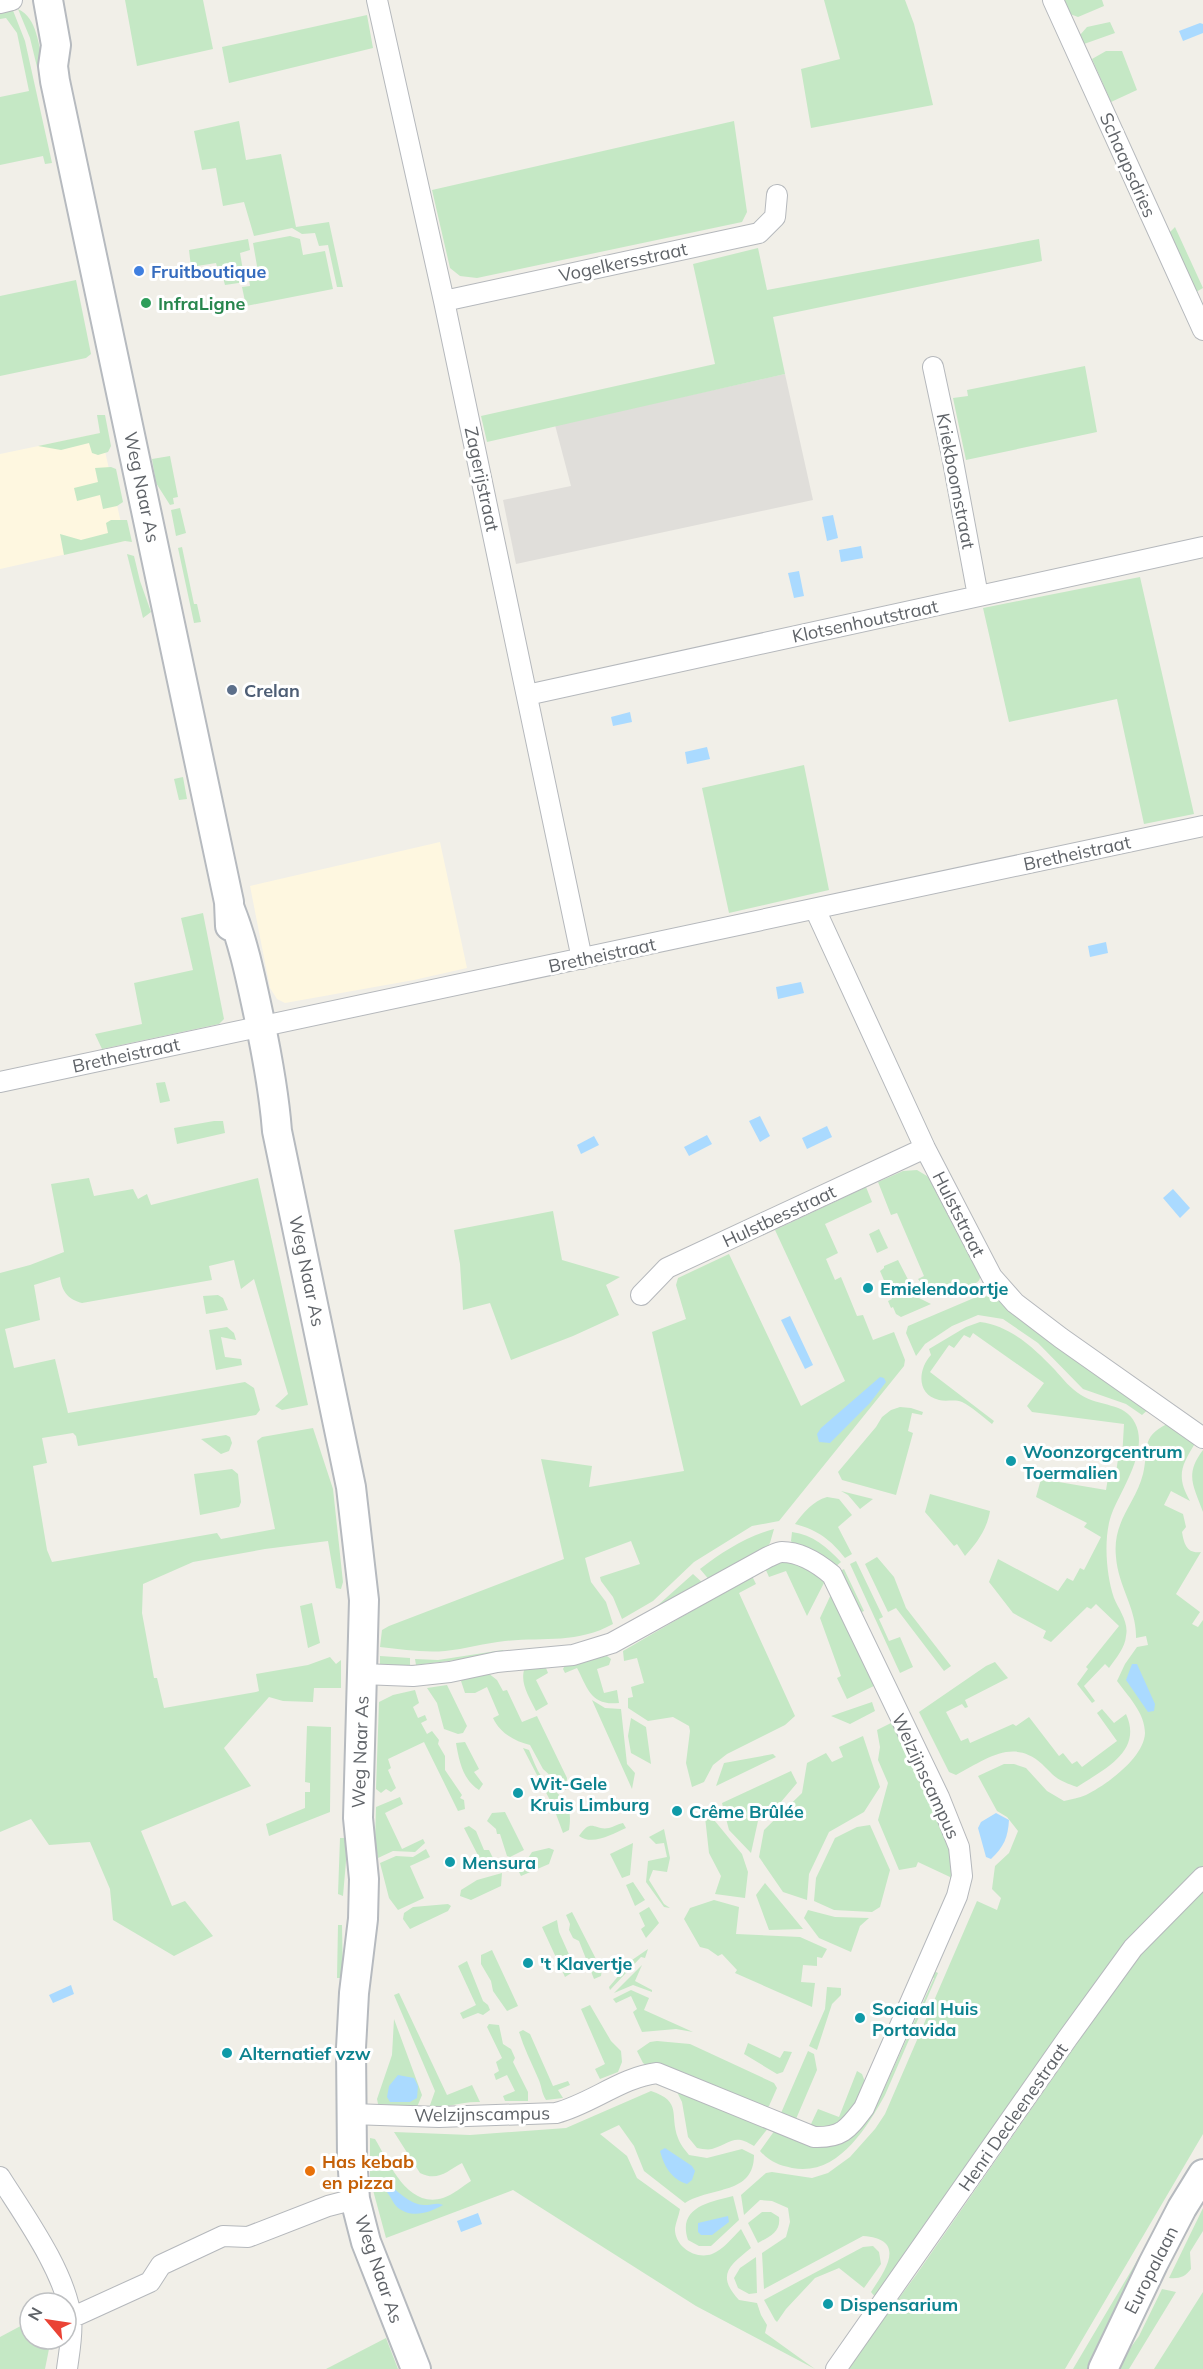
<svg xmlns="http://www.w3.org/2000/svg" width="1203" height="2369" font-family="Mulish,sans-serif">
  <rect width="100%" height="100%" fill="#f1efe8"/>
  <path fill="#fef7e0" d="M101,433l24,108 -125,28v-115z
    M440,842l27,126 -53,12 -129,23 -8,-4 -7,-11 -20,-102z"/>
  <path fill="#e0deda" d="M785,374l28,126 -297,64 -13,-64 68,-14 -16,-61z"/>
  <path fill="#c5e8c5" d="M125,0h78l10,49 -76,17z
    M824,0h81l9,24 19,81 -122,23 -10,-59 39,-10z
    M1064,0h38l2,6 -26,11 -8,-3z
    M12,8l13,33 27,122 -7,1 -2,-8 -43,9v-68l29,-6 -12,-58 -11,-15 -6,1v-9z
    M18,9c20,9 20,37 26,57l-7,1 -7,-29z
    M367,15l6,33 -144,35 -7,-36z
    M1110,22l5,11 -31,11 -4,-9 7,-8z
    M1106,51h16l15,39 -26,12 -19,-43z
    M239,121l7,39 35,-6 15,73 33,-5 14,65h-6l-9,-42 -9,1 -4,-13 -13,1 -10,-6 -38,8 -10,-34 -21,4 -7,-38 -14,2 -8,-39z
    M734,121l13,91 -5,10 -265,56 -17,-2 -10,-8 -18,-78z
    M1175,227l28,61 -7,4 -27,-59z
    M290,236l10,3 3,16 22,-4 8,38 -87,17 -4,-19 8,-1 -3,-18 10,-2 -4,-23z
    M248,239l2,11 -10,3 5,29 -20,3 -4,-15h-3l-2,-7 -25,4 -2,-17z
    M1039,239l3,22 -269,56 12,57 -298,68 -6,-26 234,-52 -22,-100 65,-16 9,42z
    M76,280l15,74 -5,4 -86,18v-80z
    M1085,366l12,66 -131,28 -13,-62 15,-2 -1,-6z
    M97,415h8l6,31 -3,6 -10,3 -6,-2 -3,-10 -28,7 -23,-4 62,-13z
    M170,456l8,41 -5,1 1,6 -4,1 -14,-22 -4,-24z
    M111,467l5,2 7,33 -6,4 -14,3 -3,-14 -23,6 -3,-13 24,-6 -3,-14z
    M180,508l6,25 -10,3 -5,-26z
    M111,520h16l5,22 -7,-1 -61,14 -4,-21 21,6 27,-7 -2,-10z
    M182,547l12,57h3l4,18 -7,1 -16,-75z
    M127,554l7,2 6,25 11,31 -8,6z
    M1140,577l54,237 -50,10 -27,-125 -108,23 -26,-114z
    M804,765l25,125 -100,23 -27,-125z
    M183,777l4,22 -8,1 -5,-21z
    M203,913l21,106 -5,5 -117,25 -7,-15 47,-10 -8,-41 59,-13 -12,-52z
    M165,1082l5,19 -10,2 -4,-20z
    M214,1121h9l2,12 -48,11 -3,-16z
    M917,1170l10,6 8,9 44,83c0,3 2,6 1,10 -1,5 -7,6 -11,8 -21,9 -35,14 -51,-7l6,-3 -27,-63 -6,2 -13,-33 25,-11z
    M89,1178l5,18 39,-7 5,10 9,-5 4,11 107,-27 50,227 -26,5 -7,-4 13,-12 -34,-115 -13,10 -7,-29 -25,6 3,14 -130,23c-15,-4 -20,-12 -22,-26l-26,8 6,35 -35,9 9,39 41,-9 13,54 177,-31 9,6 6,22 -4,5 -178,31 -2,-10 -3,-3 -31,5 5,25 -14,3 14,84 5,12 165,-29 4,6 54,-10 -18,-88 5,-4 51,-9 20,61 10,93 -2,7 -5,-1 -8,-47 -63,8 -72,13 -50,22 -1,29 12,65h3l7,30 92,-16 3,-1 -3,-17 52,-9 22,-8 6,7 5,-4v28h-27l-1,14 -30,-1 -14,-4 -45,51 27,38 -110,45 31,75 13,-5 28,35 -39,20 -61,-36 -3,-31 -20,-47 -41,3 -18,-26 -31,13v-559l30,-8 34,-13 -13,-68z
    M866,1187l6,15 -47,22 13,29 -12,6 9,21 6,-3 16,39 6,-1 10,25 21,-8 11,28 -1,6 -125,155 -27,5 -58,36 -41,39 -31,18 -9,-22 -12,-16 -1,-4 40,-13 -9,-23 -46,17 6,24 15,20 7,22c-36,20 -70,13 -108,17 -20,2 -40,8 -60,10 -22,2 -43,-2 -65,-4l2,-17 7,-4 175,-67 -23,-100 51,7 -3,21 95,-16 -32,-139 34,-13 -10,-34 2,-7 51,-24 72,152 44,-25 -70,-151z
    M553,1211l9,49 58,17 -14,8 13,30 -46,21 -62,24 -21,-57 -27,7 -3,-46 -6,-34z
    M879,1229l9,19 -11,5 -8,-19z
    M898,1260l19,37 14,7 -30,13 -5,-3 -3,-7 -2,1 -3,-7 4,-2 -12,-28 4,-3v-2z
    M218,1295l5,3 5,12 -22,4 -3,-18z
    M981,1295l21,5 149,107 -9,8 -16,-11 -43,-15 -45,-46 -35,-24 -25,-4 -26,11 -27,18 -9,12 -10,-23 2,-7z
    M980,1322c31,4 54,26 75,48 8,9 16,19 26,25 18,12 44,7 54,28 14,27 -13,65 -23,90 -9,23 -6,62 2,85 5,12 15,24 12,38 -1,12 -10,22 -17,32l-4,-4 -21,22 11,15 -3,2 -15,-19 11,-15 -2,-2 33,-41 -23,-22 -5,5 -4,-2 -36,35 -8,-4 3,-7 -33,-18 -24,-31 9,-23 60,32 9,-13 6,3 7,-13 4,2 17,-33 -17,-10 3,-4 -51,-26 5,-18 65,11 3,-18 7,1 2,-14h4l2,-35 -92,-12 -5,-6 17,-23 -71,-50 -3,5 -6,-3 -10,13 -5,-3 -19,27 64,49 -2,3c-9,-7 -20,-17 -30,-22 -7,-3 -16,0 -23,-2 -23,-5 -21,-31 -8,-45l-2,-6 37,-22z
    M227,1327l7,6 2,7 -15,-3 4,20 16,2 1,6 -26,5 -7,-40z
    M900,1407l11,1 12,4 -1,3 -10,-2 -4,18 5,2 -17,62 -54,-15 -4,-8 38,-45 6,-10 9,-7z
    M1167,1424l29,18c-15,24 -20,34 -6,59l-19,-10 -7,14 19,9 3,13 -4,5c2,12 5,22 19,20l-25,42 24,18 -8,12 6,3 5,-7v247l-35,33 -45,47 -151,209 -43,68 -53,74 -5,-6c14,-21 37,-53 -8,-56l-99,53 -2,-36 24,-16 4,-15 -2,-14 -16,-7 -12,-1 -16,15 -3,-20 25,-22 6,-1 40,6 16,-5 22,-16 25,-28 10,-15 92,-213 20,9 4,-12 -9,-9 3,-23 14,-13 9,-22 -11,-14 -10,-6 -19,-35 26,-12h10l12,4 21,23 17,10c7,-2 15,-3 22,-6 20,-10 58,-37 59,-62 0,-20 -17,-37 -28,-52l8,-17 12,-17 11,-2 -2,-9 -10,2c1,-29 -18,-52 -20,-81 -4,-36 20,-54 27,-83 6,-24 -3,-37 24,-50z
    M226,1435l4,2 2,6 -3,8 -8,3 -20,-15z
    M1203,1450v62c-9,-26 -19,-37 0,-62z
    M232,1469l6,5 3,28 -2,5 -39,8 -6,-41z
    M841,1491l32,8 -13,10 -12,-14z
    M930,1494l60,17c-3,18 -13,32 -25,45l-8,-12 -3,2 -29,-34z
    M827,1497l12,2 13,16 -14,12 14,27 -7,4c-14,-18 -27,-28 -50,-34 9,-12 18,-23 32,-27z
    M774,1529l-4,14 -5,7 -54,32 -11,-13c22,-17 47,-33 74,-40z
    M792,1532c21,3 35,15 49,30l-7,6 -38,-21 -5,-6z
    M877,1557l17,20 12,31 45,58 -7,5 -48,-63 -8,4 -23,-48z
    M856,1561l27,56 -4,2 10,22 11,-4 13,30 -13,6 -50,-109z
    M784,1562c17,2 27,9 41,19l-18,35 -21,-45 -17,6 -4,-9z
    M844,1569l20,42 -7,3 -19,-42z
    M693,1574l12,11 -57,29z
    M752,1576l4,8 -17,9 56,123 -10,9 -58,29 -14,11 -9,17 -12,5 -6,-24 4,-32 -1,-5 -16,-9 -25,4 -20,-13v-10l5,-1 -2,-10 13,-4 -7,-25 -13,3 -1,-10z
    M834,1588l44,96 -31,15 -10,-21 4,-2 -21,-58z
    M312,1603l8,40 -12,5 -8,-42z
    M503,1650l2,4 -89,11 -1,-6 23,1z
    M380,1656l30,2v7l-22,1 -8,-1z
    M607,1656l4,3 -2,6 -12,4 7,24 13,-3 2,13c-28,3 -31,-14 -42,-35l-12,5 -2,-4 2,-4z
    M995,1662l13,16 -43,22 3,7 -3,1 -3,-4 -16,8 15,29 7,-3 2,5 43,-19 3,2 13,-9 30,39 4,-3 9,11 5,-3 5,6 35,-26 -20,-28 5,-4 12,14 12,-9c17,37 -21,55 -49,73 -20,-7 -21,-9 -35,-23 -29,-27 -57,-4 -86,11l-7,-3 -30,-60 67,-46z
    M525,1667l21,1 2,5 -12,7 12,24 -12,7c-7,-15 -17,-28 -11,-44z
    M488,1673l9,7 6,11 4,-1 15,32 15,-6 30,62 -1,12 -23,-21 -13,-24c-16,-4 -30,-12 -37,-27l6,-3 -12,-28 -12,6h-10l-4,-12 2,-2z
    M447,1685l20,41 -4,7 -5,1 -14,-5 -7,-26 -10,-15z
    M415,1690l4,13 -6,4 5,11 7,-3 2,5 -6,3 6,11 5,-3 7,9 -1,4 7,12v14l17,25 -2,3 4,2 1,9 -7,2 -34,-69 -36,17 3,9 -3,2 8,18 -5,4 -5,-3 -5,4 -5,-4 3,-87 14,-7z
    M592,1700l13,8 16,1 6,55 8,9 -3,16z
    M872,1702l3,9 -25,13 -19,-8z
    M631,1718l15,9 5,37 -20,-11 -3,-17z
    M895,1721l51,109 11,42 -6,9 -1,-4 -32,-15 -2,5 -17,3 -21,-50 10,-37 -10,-23 2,-13 -3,-17z
    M307,1726l24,1 -1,85 -61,24 -3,-12 39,-16v-16h5v-9l-5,-1z
    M863,1736l17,51 -16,25 -35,20 -20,42 -2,26 -24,-8 -24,-35 5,-27 38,-37 5,-30 19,-10 6,9 11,-5 -4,-10z
    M465,1742l14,27 -5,3 9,12 -4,6c-16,-10 -20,-29 -23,-47z
    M523,1748l6,2c4,9 7,19 13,27 17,23 32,19 27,53l-6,3 -10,-27z
    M773,1754l3,3 -60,29 8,-23z
    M791,1771l6,12 -22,26 -17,12 -7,32 -22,-23 -7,-27z
    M400,1797l3,7 -18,9 17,36 21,-10 2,4 -10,9 -22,-1 -15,7 -3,-15 1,-36z
    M505,1812l19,38 -14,7 -3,-1 -7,-22h-3l-1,-5 -9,-8 5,-8z
    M710,1815l32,39 6,18 -3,26 -30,-4 6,-18 -12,-23 -4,-36z
    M623,1823l3,5c-14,6 -33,18 -47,8 13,-19 15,-5 30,-8 4,-1 9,-4 14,-5z
    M870,1825l20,45 -10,37 -8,5 -38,-2 -20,-9 2,-23 19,-40 22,-11z
    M469,1826l7,5 8,19h5l4,8 -1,8 -7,3 -21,-41z
    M664,1829l6,29 -3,14 -14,-2 -4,10 15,24 6,4 -6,-1 -18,-25 2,-21 19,-4 -3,-14 -8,1 -7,-7z
    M340,1838h8l-5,58 -5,-2z
    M633,1843l-3,32 -8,3 -12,-24z
    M549,1848l5,2 -5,14 -28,12 -2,-4 13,-20z
    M426,1849l4,8 -20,9 14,32 -26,12 -9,-12 -9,-35 16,-7 17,1z
    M502,1873l-1,13 -30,14 -11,-4 1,-6 16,-10z
    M633,1882l12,18 -10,6 -9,-21z
    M765,1883l38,46 -34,1 -13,-35z
    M1203,1889v245l-138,235h-218l69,-94 216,-311z
    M714,1900l25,7 -3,27 64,3 27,12 -5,9 -5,-1v9l-14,-1 -2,17 14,1 -3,24 -77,-34 2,-3 -15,-16 -4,2 -10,-7 -8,-2 -16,-28 6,-11z
    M448,1904l3,2 -3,5 -38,18 -7,-10 1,-6 9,-6z
    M649,1907l10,16 -13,15 -5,-9 4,-3 -6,-13z
    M808,1910l27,7 34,1 -9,8 -9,26 -32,-14 -15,-20z
    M572,1912l26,51 5,-1 -2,14 -7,3 -15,-38 -6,-3 -4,-8 1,-6 -4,-9z
    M557,1920l2,12 16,36 -2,4 -8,5 -23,-50z
    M338,1925h4l1,53h-6z
    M648,1949l-3,9 -4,-1 -31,33 -1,-3 23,-27z
    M492,1950l26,56 -11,5 -14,-20 -2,-10 -10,-17v-9z
    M467,1961l16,40 5,4 2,5 -7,5 -5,-2 -15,6 -3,-6 16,-8 -18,-39z
    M642,1965l-7,16 17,9v2l-19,-7 -19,8z
    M930,1969l8,4 -53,122c-19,34 -48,82 -93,73 -14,-3 -22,-6 -32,-17l15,-21 44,14 60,-57 5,2 50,-111 -6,-3z
    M827,1987l14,1v7l-9,9 -15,46 -8,-4 16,-37z
    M631,1990l18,8 -5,12 49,22 -17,-3 -34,3 -9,-20 4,-3 -6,-13 -15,7 -3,-4z
    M399,1993l48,102 25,-10 8,17c-18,-1 -33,6 -51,6l6,-17 -41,-96z
    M590,2005l21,36 10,10 1,11 -4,10 -18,7 -5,-10 10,-5 -24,-55z
    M394,2019l28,76 -5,12 -39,-3 -1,-5 15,-44z
    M489,2024l10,1 4,19 8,5 4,9 -2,4 15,30v9h-23l-2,-5 12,-5 -8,-16 -11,5 -2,-6 5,-3 -3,-9 6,-4 -15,-31z
    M523,2030l7,4 23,52 15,-5 2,4 -12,5 5,8 -17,2c-5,-8 -4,-14 -8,-22 -7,-16 -14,-30 -19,-46z
    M657,2041l33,3 84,39 3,5 -8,18 -6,5 -114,-44 -6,-4 -6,-12 13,-9z
    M748,2043l32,15 4,-7 8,1 -9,20 -6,2 -33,-20z
    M808,2051l6,3 3,16 -21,49 -6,4 -9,-10z
    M857,2071l5,3 5,13 -27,40 -26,5 -3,-8 7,-15 21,8z
    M676,2090l93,37 -15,19c-20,-13 -23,-3 -42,3 -4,1 -10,0 -15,-1l-9,-11 -6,-35z
    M651,2091c32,11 18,23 27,47 2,6 7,12 11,17l18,3 35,-9 12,6c0,40 -42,31 -69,48l-41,-32 -10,-25 -15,-21 -19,9 27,22 10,22 43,31c-1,6 -4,13 -5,19 -1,18 20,32 37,26 11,-4 21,-17 29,-25l10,19c-22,18 -35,27 -12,52l18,3 4,12 6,10 -2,8 50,36 -119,-63 -183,-116 -127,48 -16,-59v-41l5,1c14,23 32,70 68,59 10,-3 20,-12 28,-17l-9,-18c-15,8 -24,19 -42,10l-26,-41 76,3 96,-7z
    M1176,2195l-52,115 -35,59h-16z
    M733,2196l6,24 -28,26h-12l-11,-6c-11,-33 22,-38 45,-44z
    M1203,2208v23l-13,21 1,17c-6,8 -12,10 -22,9z
    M762,2212h9l8,5c2,15 -9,19 -21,26l-10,-20z
    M873,2246l6,6 2,12 -17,24 -25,-20 -24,10 -29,31 -9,13 -2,-2 -11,-20 99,-53z
    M756,2257l1,36 -8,1 -11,-6 -4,-10 6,-10z
    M1162,2289l14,3 -47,77h-14l24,-33z
    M1203,2292v77h-49z
    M30,2321v18h21l-6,30h-45v-32z
    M386,2338l12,31h-72z"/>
  <path fill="#aadaff" d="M1200,23l3,1v9l-20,8 -4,-10z
    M833,515l5,23 -11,3 -5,-24z
    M861,546l2,12 -22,4 -2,-12z
    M799,571l5,25 -10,2 -6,-25z
    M630,712l2,10 -19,4 -2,-9z
    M707,747l3,12 -23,5 -2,-12z
    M1106,942l2,11 -18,4 -2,-11z
    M801,982l3,11 -26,6 -2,-12z
    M760,1116l10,20 -10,6 -11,-21z
    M827,1126l5,11 -25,12 -5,-11z
    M707,1135l5,9 -23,12 -5,-9z
    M594,1136l5,9 -18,9 -4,-9z
    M1173,1189l17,19 -10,10 -17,-20z
    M790,1316l23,49 -8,4 -24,-49z
    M880,1377l4,1 2,4 -16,21 -40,40 -11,-1 -2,-8 4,-6z
    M1132,1664h5l18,40 -1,7 -6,1 -22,-32z
    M996,1813l13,7c-1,17 -5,27 -18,39l-5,-2 -8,-29 3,-6z
    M71,1985l3,9 -21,9 -4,-8z
    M398,2075l16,3 4,8 -1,12 -7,4h-20l-3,-5 2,-11z
    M665,2148l27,18 3,5 -3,9 -5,4c-16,-5 -23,-18 -27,-33z
    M390,2185c9,8 22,20 34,20 8,0 13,-3 19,0 -14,8 -32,14 -46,2 -4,-4 -7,-12 -11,-16l1,-5z
    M478,2213l4,11 -21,8 -4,-11z
    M728,2216l1,6 -17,13h-11l-3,-3v-9z"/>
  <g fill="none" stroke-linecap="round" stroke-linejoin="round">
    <defs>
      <path id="street" d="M377,0l67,301 138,658
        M1053,0l150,330
        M0,3l12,-3
        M444,301l315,-68 16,-16 2,-22
        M933,367l19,89 26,140
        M527,695l676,-148
        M815,909l110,239 67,129 23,26 46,35 142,100
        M0,1082l1203,-256
        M641,1295l26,-27 258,-120
        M351,2114l88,3 117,-4c35,-9 66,-36 101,-40l157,64c28,1 34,-8 50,-29l93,-212 5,-20 -3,-29 -20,-50 -107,-222c-13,-11 -32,-23 -50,-23 -4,0 -9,3 -14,5l-156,86 -39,12 -76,7 -47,10 -37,4 -51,-2
        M0,2177c24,38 66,96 71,141 2,16 -2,35 -4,51
        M71,2318l79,-36 11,-17 62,-29 25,1 80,-31 27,-7
        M836,2369l231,-330 66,-91 70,-71"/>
      <path id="secondary" d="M48,0l8,45 -3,21 2,15 174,821 1,24
        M230,909c14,35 21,71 29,108 8,38 15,75 18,114l74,356 13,113 -6,218 6,61 -1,40 -9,74 -3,55 1,109 3,42 11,43 50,127
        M1103,2369l50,-105 29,-56 21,-34"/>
    </defs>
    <use href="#street" stroke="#b5b8bc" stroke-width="22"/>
    <use href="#secondary" stroke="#b6babf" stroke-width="32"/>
    <use href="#street" stroke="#fff" stroke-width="20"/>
    <use href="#secondary" stroke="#fff" stroke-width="28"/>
  </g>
  <circle fill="#3f7fe0" stroke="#fff" stroke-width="2" cx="139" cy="271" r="6"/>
  <circle fill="#2e9e5b" stroke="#fff" stroke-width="2" cx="146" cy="303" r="6"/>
  <circle fill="#5c6f8a" stroke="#fff" stroke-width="2" cx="232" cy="690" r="6"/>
  <g fill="#0f9aa8" stroke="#fff" stroke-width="2">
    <circle cx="868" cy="1288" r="6"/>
    <circle cx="1011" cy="1461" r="6"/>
    <circle cx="518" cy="1793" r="6"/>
    <circle cx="677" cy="1811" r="6"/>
    <circle cx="450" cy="1862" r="6"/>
    <circle cx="528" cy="1963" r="6"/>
    <circle cx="860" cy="2018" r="6"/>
    <circle cx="227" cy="2053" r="6"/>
    <circle cx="828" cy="2304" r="6"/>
  </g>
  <circle fill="#e8710a" stroke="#fff" stroke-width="2" cx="310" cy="2171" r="6"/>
  <g text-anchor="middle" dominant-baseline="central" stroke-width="6" stroke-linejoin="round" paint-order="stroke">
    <g font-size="18" fill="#5f6368" stroke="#fff">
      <text transform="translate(1128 165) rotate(66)">Schaapsdries</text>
      <text transform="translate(623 262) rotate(-12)">Vogelkersstraat</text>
      <text transform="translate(482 479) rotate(78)">Zagerijstraat</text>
      <text transform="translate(956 481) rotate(79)">Kriekboomstraat</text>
      <text transform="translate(142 487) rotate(78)">Weg Naar As</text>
      <text transform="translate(865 621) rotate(-12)">Klotsenhoutstraat</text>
      <text transform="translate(1077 853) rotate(-12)">Bretheistraat</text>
      <text transform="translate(602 955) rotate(-12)">Bretheistraat</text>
      <text transform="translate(126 1055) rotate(-12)">Bretheistraat</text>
      <text transform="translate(959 1214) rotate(63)">Hulststraat</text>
      <text transform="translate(779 1216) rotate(-25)">Hulstbesstraat</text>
      <text transform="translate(307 1271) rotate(78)">Weg Naar As</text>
      <text transform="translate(360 1752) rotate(-88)">Weg Naar As</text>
      <text transform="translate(926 1776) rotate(65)">Welzijnscampus</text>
      <text transform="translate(482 2114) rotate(-1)">Welzijnscampus</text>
      <text transform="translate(1013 2117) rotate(-55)">Henri Decleenestraat</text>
      <text transform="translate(379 2269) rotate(71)">Weg Naar As</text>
      <text transform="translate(1151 2270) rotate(-63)">Europalaan</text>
    </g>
    <g font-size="18" font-weight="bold" fill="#366cbe" stroke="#fff" text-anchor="start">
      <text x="151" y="271">Fruitboutique</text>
    </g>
    <g font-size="18" font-weight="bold" fill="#27864d" stroke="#fff" text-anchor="start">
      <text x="158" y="303">InfraLigne</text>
    </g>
    <g font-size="18" font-weight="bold" fill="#4e5e75" stroke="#fff" text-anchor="start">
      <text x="244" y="690">Crelan</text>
    </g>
    <g font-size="18" font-weight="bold" fill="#0d838f" stroke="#fff" text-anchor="start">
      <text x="880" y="1288">Emielendoortje</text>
      <text x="1023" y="1451">Woonzorgcentrum<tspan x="1023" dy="21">Toermalien</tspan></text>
      <text x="530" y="1783">Wit-Gele<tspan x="530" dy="21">Kruis Limburg</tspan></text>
      <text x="689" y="1811">Crême Brûlée</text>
      <text x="462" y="1862">Mensura</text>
      <text x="540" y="1963">'t Klavertje</text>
      <text x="872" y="2008">Sociaal Huis<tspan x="872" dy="21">Portavida</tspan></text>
      <text x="239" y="2053">Alternatief vzw</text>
      <text x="840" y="2304">Dispensarium</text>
    </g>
    <g font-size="18" font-weight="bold" fill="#c56008" stroke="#fff" text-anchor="start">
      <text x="322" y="2161">Has kebab<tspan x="322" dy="21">en pizza</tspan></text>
    </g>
  </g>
  <g transform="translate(48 2321) rotate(299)"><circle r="28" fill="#ffffff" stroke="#bfc1c3" stroke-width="1.5"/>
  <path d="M0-4.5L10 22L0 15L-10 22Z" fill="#ea4335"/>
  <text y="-9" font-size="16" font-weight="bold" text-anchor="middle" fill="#5f6368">N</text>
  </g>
</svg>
